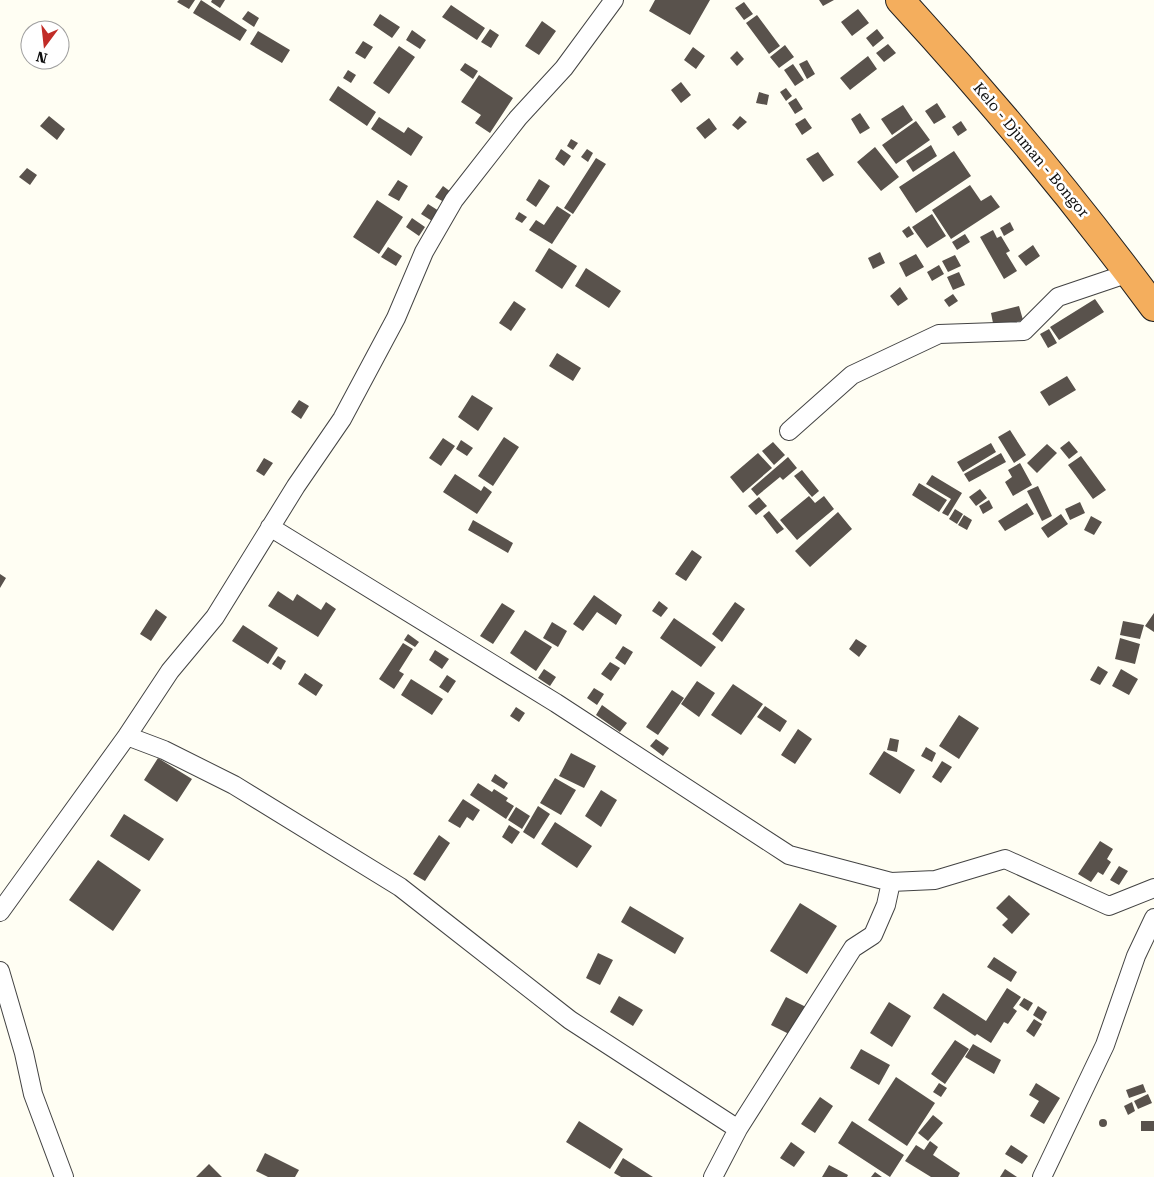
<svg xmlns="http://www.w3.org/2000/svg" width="1154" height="1177" font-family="'Roboto Serif',serif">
  <rect width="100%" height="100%" fill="#fffef3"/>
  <path fill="#59524c" d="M179,0h16l-6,9 -12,-7z
    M201,0l46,30 -7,11 -47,-28z
    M212,0h13l-5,8 -9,-6z
    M655,0h55l-20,35 -41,-24z
    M819,0h15l-11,6z
    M744,2l9,12 -9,6 -9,-12z
    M451,5l34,23 -8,12 -35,-23z
    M858,9l11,14 -17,13 -11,-14z
    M248,11l11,7 -5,9 -12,-8z
    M380,14l20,13 -8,11 -19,-13z
    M757,15l23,31 -11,8 -23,-31z
    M542,21l14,10 -17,24 -14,-9z
    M490,29l9,6 -8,13 -10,-6z
    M877,29l7,9 -11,9 -7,-9z
    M412,30l14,10 -6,9 -14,-9z
    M258,31l32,19 -8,13 -32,-19z
    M363,41l10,6 -8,12 -10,-6z
    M888,44l8,9 -12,9 -8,-9z
    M785,45l9,12 -15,11 -9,-11z
    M399,46l16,11 -26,37 -16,-11z
    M693,47l12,9 -9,13 -12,-9z
    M737,51l7,8 -7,7 -7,-8z
    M868,56l9,13 -27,21 -10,-12z
    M807,60l8,14 -8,5 -8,-15z
    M465,63l13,8 -5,8 -13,-9z
    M793,64l11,16 -9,6 -11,-16z
    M348,70l8,5 -5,8 -8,-5z
    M479,75l34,23 -23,35 -15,-10 6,-8 -20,-13z
    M681,82l10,13 -10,8 -10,-13z
    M338,86l38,26 -9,14 -38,-26z
    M786,88l6,8 -6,5 -6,-9z
    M759,92l10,3 -2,10 -11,-2z
    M796,98l7,11 -8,5 -7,-11z
    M937,103l9,14 -12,7 -9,-13z
    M903,105l10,15 -21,15 -11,-16z
    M860,113l10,15 -10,6 -9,-15z
    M49,116l16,13 -8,11 -17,-14z
    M740,116l7,6 -9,8 -6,-5z
    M379,117l25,16 4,-6 15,10 -12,19 -40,-27z
    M709,118l8,11 -12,10 -9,-11z
    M805,118l7,10 -10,7 -7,-11z
    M916,121l14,19 -34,24 -14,-19z
    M961,121l6,9 -9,6 -6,-9z
    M571,139l7,4 -5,7 -6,-4z
    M931,145l6,11 -24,16 -7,-11z
    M875,147l24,30 -18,14 -24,-29z
    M561,149l10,7 -7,10 -9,-7z
    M587,149l6,4 -5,9 -7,-5z
    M954,151l17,25 -55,37 -17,-26z
    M818,152l16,23 -11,7 -17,-23z
    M596,158l10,6 -33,50 -9,-6z
    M27,168l10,7 -7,10 -11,-8z
    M539,179l11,7 -14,21 -10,-7z
    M398,180l10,6 -9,15 -11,-6z
    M970,185l11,16 10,-6 9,12 -49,32 -19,-29z
    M443,186l8,6 -7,10 -9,-5z
    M377,200l26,17 -24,37 -26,-17z
    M428,204l11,7 -7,10 -11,-7z
    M557,206l14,9 -19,29 -23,-14 7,-10 8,5z
    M519,212l8,5 -5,6 -7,-4z
    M932,214l14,22 -19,12 -15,-21z
    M412,218l13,9 -6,9 -13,-9z
    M1010,222l4,8 -10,6 -4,-8z
    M909,226l5,8 -7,4 -5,-7z
    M993,230l4,8 4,-2 9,15 -4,2 11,18 -13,8 -24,-42z
    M965,234l5,8 -13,8 -5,-8z
    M1033,245l7,11 -14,10 -8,-10z
    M388,247l14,9 -6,10 -15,-9z
    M549,248l28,18 -15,23 -27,-18z
    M880,252l5,11 -12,6 -5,-11z
    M916,254l8,13 -18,10 -7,-14z
    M955,255l6,11 -13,6 -6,-11z
    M939,265l5,9 -12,7 -5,-9z
    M586,268l35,23 -12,17 -34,-22z
    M959,272l6,13 -12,5 -6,-13z
    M900,287l8,12 -10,7 -8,-10z
    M953,294l5,7 -9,6 -5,-7z
    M1095,299l9,13 -45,28 -9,-13z
    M514,301l12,8 -15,22 -12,-8z
    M1019,306l4,14 -29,8 -3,-15z
    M1049,329l8,14 -9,5 -8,-14z
    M557,353l24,15 -8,13 -24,-15z
    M1067,376l9,14 -27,16 -9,-14z
    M472,395l21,13 -15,23 -20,-14z
    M299,400l10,6 -8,13 -10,-7z
    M1010,430l16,25 -12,8 -16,-26z
    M504,437l15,10 -26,39 -15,-10z
    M443,438l12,8 -14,20 -12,-8z
    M461,440l12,8 -6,8 -11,-7z
    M1069,441l9,11 -9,7 -9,-11z
    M773,442l12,13 -11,10 -12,-14z
    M991,443l5,9 -33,20 -6,-10z
    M1047,444l10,9 -20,20 -10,-10z
    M758,453l14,15 -29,25 -13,-16z
    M1001,453l5,9 -37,20 -5,-8z
    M1081,456l25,34 -13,9 -25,-34z
    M788,457l9,11 -14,12 -3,-3 -23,19 -6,-7z
    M264,458l9,5 -9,13 -8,-5z
    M1020,463l12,22 -19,11 -8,-14 7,-5 -4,-7z
    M802,470l17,21 -7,6 -18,-21z
    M455,474l26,17 3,-5 8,6 -15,22 -34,-22z
    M932,475l30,18 -14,23 -6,-3 9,-14 -25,-15z
    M919,483l28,17 -8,12 -27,-17z
    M1038,486l14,30 -10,5 -15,-30z
    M980,489l7,9 -11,8 -7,-9z
    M809,496l6,7 9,-7 10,13 -37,31 -17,-20z
    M759,497l8,9 -11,9 -8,-9z
    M989,500l4,8 -10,6 -4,-8z
    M1080,502l5,11 -15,7 -5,-11z
    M1027,503l7,11 -29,17 -7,-10z
    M955,509l8,5 -6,10 -8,-5z
    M769,511l15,18 -7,5 -14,-18z
    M838,512l14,17 -42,38 -15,-16z
    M1061,514l7,10 -20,14 -7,-10z
    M964,515l8,5 -5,10 -9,-5z
    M1091,516l11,6 -8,13 -10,-5z
    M473,520l40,23 -5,10 -40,-23z
    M692,550l10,7 -16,24 -11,-7z
    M0,574l6,4 -6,10z
    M278,591l15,10 4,-7 24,16 5,-8 10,7 -18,28 -50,-31z
    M594,595l28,20 -6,10 -19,-13 -14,19 -10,-7z
    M659,601l9,7 -7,9 -9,-6z
    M735,602l10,7 -23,33 -10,-8z
    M502,603l13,8 -22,33 -13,-8z
    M156,609l11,8 -16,24 -11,-7z
    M1154,613v19l-9,-6z
    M674,618l42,29 -15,20 -41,-29z
    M1123,621l21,4 -4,14 -20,-4z
    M552,622l15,9 -9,16 -15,-9z
    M243,625l35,23 -10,16 -36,-23z
    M525,630l27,17 -16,24 -26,-18z
    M408,634l11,8 -4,5 -11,-7z
    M1120,638l20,6 -5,20 -20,-5z
    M856,639l11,7 -8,11 -10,-8z
    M403,643l10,6 -14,22 5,3 -10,15 -15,-10z
    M623,646l10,6 -8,13 -10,-7z
    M435,650l14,9 -7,10 -13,-9z
    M278,656l8,5 -5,9 -9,-6z
    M610,662l10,6 -9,13 -10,-7z
    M1098,666l10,6 -8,13 -10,-5z
    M544,669l12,8 -6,9 -12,-8z
    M1121,669l17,10 -9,16 -17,-9z
    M305,673l18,12 -7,11 -18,-12z
    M447,675l9,6 -8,12 -9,-6z
    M411,679l32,20 -11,16 -31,-20z
    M697,681l18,12 -16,24 -18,-13z
    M733,684l30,20 -22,31 -30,-20z
    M594,688l10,6 -7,11 -10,-7z
    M672,690l12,8 -26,37 -12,-8z
    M602,705l25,18 -7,9 -24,-17z
    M765,706l22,15 -7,11 -23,-15z
    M516,707l9,6 -6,9 -9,-6z
    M959,715l20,13 -20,31 -20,-13z
    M798,729l14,10 -17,25 -14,-9z
    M890,738l9,2 -2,12 -10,-2z
    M656,739l13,9 -6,8 -13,-10z
    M926,747l10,6 -4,9 -11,-6z
    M884,751l31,19 -15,24 -31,-20z
    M571,753l25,13 -12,22 -25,-12z
    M158,758l34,21 -15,23 -33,-22z
    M942,761l10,6 -11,16 -9,-6z
    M495,774l13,9 -4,6 -13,-8z
    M555,778l21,12 -15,25 -21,-12z
    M478,783l14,9 2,-3 14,9 -2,3 8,5 -8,13 -36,-24z
    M601,790l16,10 -16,27 -16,-11z
    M463,799l17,11 -7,11 -6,-4 -7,11 -12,-7z
    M538,806l12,8 -16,25 -11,-7z
    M516,807l14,9 -8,13 -14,-9z
    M124,814l40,25 -15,22 -39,-25z
    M555,822l37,24 -15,22 -36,-24z
    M509,825l11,7 -8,12 -10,-7z
    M439,835l11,8 -25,38 -12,-7z
    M1100,841l13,8 -6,10 4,3 -8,13 -5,-3 -7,10 -13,-8z
    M98,860l43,30 -28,41 -44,-31z
    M1119,866l9,5 -9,14 -9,-5z
    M1009,895l21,19 -18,20 -10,-9 6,-6 -12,-11z
    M800,903l37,23 -30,48 -37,-23z
    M630,906l54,32 -9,16 -54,-32z
    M598,953l15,7 -13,25 -14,-7z
    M994,957l23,15 -6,10 -24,-15z
    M1007,988l14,9 -8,11 4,3 -9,13 -4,-2 -13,21 -14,-9 -2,2 -42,-28 10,-15 43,28z
    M619,996l24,14 -10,16 -23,-14z
    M786,997l20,10 -15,28 -20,-10z
    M1024,998l9,5 -5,8 -9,-6z
    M889,1002l22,14 -19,31 -22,-14z
    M1038,1006l9,6 -5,9 -9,-6z
    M1034,1019l8,5 -8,13 -8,-6z
    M955,1040l14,9 -24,35 -14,-10z
    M973,1044l28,16 -7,14 -29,-17z
    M861,1049l29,16 -11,20 -29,-17z
    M896,1077l39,26 -28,43 -39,-26z
    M939,1083l8,5 -6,9 -8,-5z
    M1036,1083l24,15 -16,26 -14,-8 9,-15 -10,-6z
    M1143,1084l3,8 -17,6 -3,-8z
    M1148,1094l4,9 -14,6 -4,-8z
    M820,1097l13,9 -18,27 -14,-9z
    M1132,1102l3,9 -7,4 -4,-9z
    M933,1115l10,8 -15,18 -10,-8z
    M1099 1123a4 4 0 1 1 8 0a4 4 0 1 1-8 0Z
    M579,1121l44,28 -13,20 -44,-27z
    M852,1121l52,34 -14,22 -52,-34z
    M1141,1121h13v10h-13z
    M930,1141l8,6 -5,8 27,18 -2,4h-27l-26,-16 11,-16 8,5z
    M791,1142l14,10 -11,15 -14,-9z
    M1011,1145l17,11 -6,8 -17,-10z
    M265,1153l34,17 -4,7h-27l-12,-6z
    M623,1158l30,19h-32l-7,-4z
    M209,1164l13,13h-26z
    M829,1165l19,10 -1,2h-25z
    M1005,1169l12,8h-17z
    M875,1172l7,5h-11z"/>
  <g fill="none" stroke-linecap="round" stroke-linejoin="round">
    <defs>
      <path id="street" d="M789,431l63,-56 87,-41 85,-3 34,-34 71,-24
        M270,527l286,176 233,152 102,27
        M127,736l43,-65 45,-54 81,-131 46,-67 54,-101 28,-66 30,-52 64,-82 46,-50 50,-68
        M0,912l127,-176 37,14 70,35 166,102 170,133 168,109
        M0,971l24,82 9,41 31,83
        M713,1177l25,-48 115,-181 20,-13 13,-30 5,-23 44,-2 70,-21 104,47 45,-18
        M1042,1177l63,-132 31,-89 18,-38"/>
      <path id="highway" d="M900,0c90,98 175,200 254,307"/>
    </defs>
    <use href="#street" stroke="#434343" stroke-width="20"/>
    <use href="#highway" stroke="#212121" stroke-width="30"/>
    <use href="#street" stroke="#fff" stroke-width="18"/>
    <use href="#highway" stroke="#f4ae5d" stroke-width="28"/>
  </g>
  <g text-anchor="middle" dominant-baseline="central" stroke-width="5" stroke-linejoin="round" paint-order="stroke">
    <g font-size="15" fill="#101010" stroke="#fff">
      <text transform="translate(1031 150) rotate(50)">Kelo - Djuman - Bongor</text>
    </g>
  </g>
  <g transform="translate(45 45) rotate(195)"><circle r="24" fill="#ffffff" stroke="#9f9f9f"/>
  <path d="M0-4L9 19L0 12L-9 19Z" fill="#c12c27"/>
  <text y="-8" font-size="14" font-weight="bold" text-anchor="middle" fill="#101010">N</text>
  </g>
</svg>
